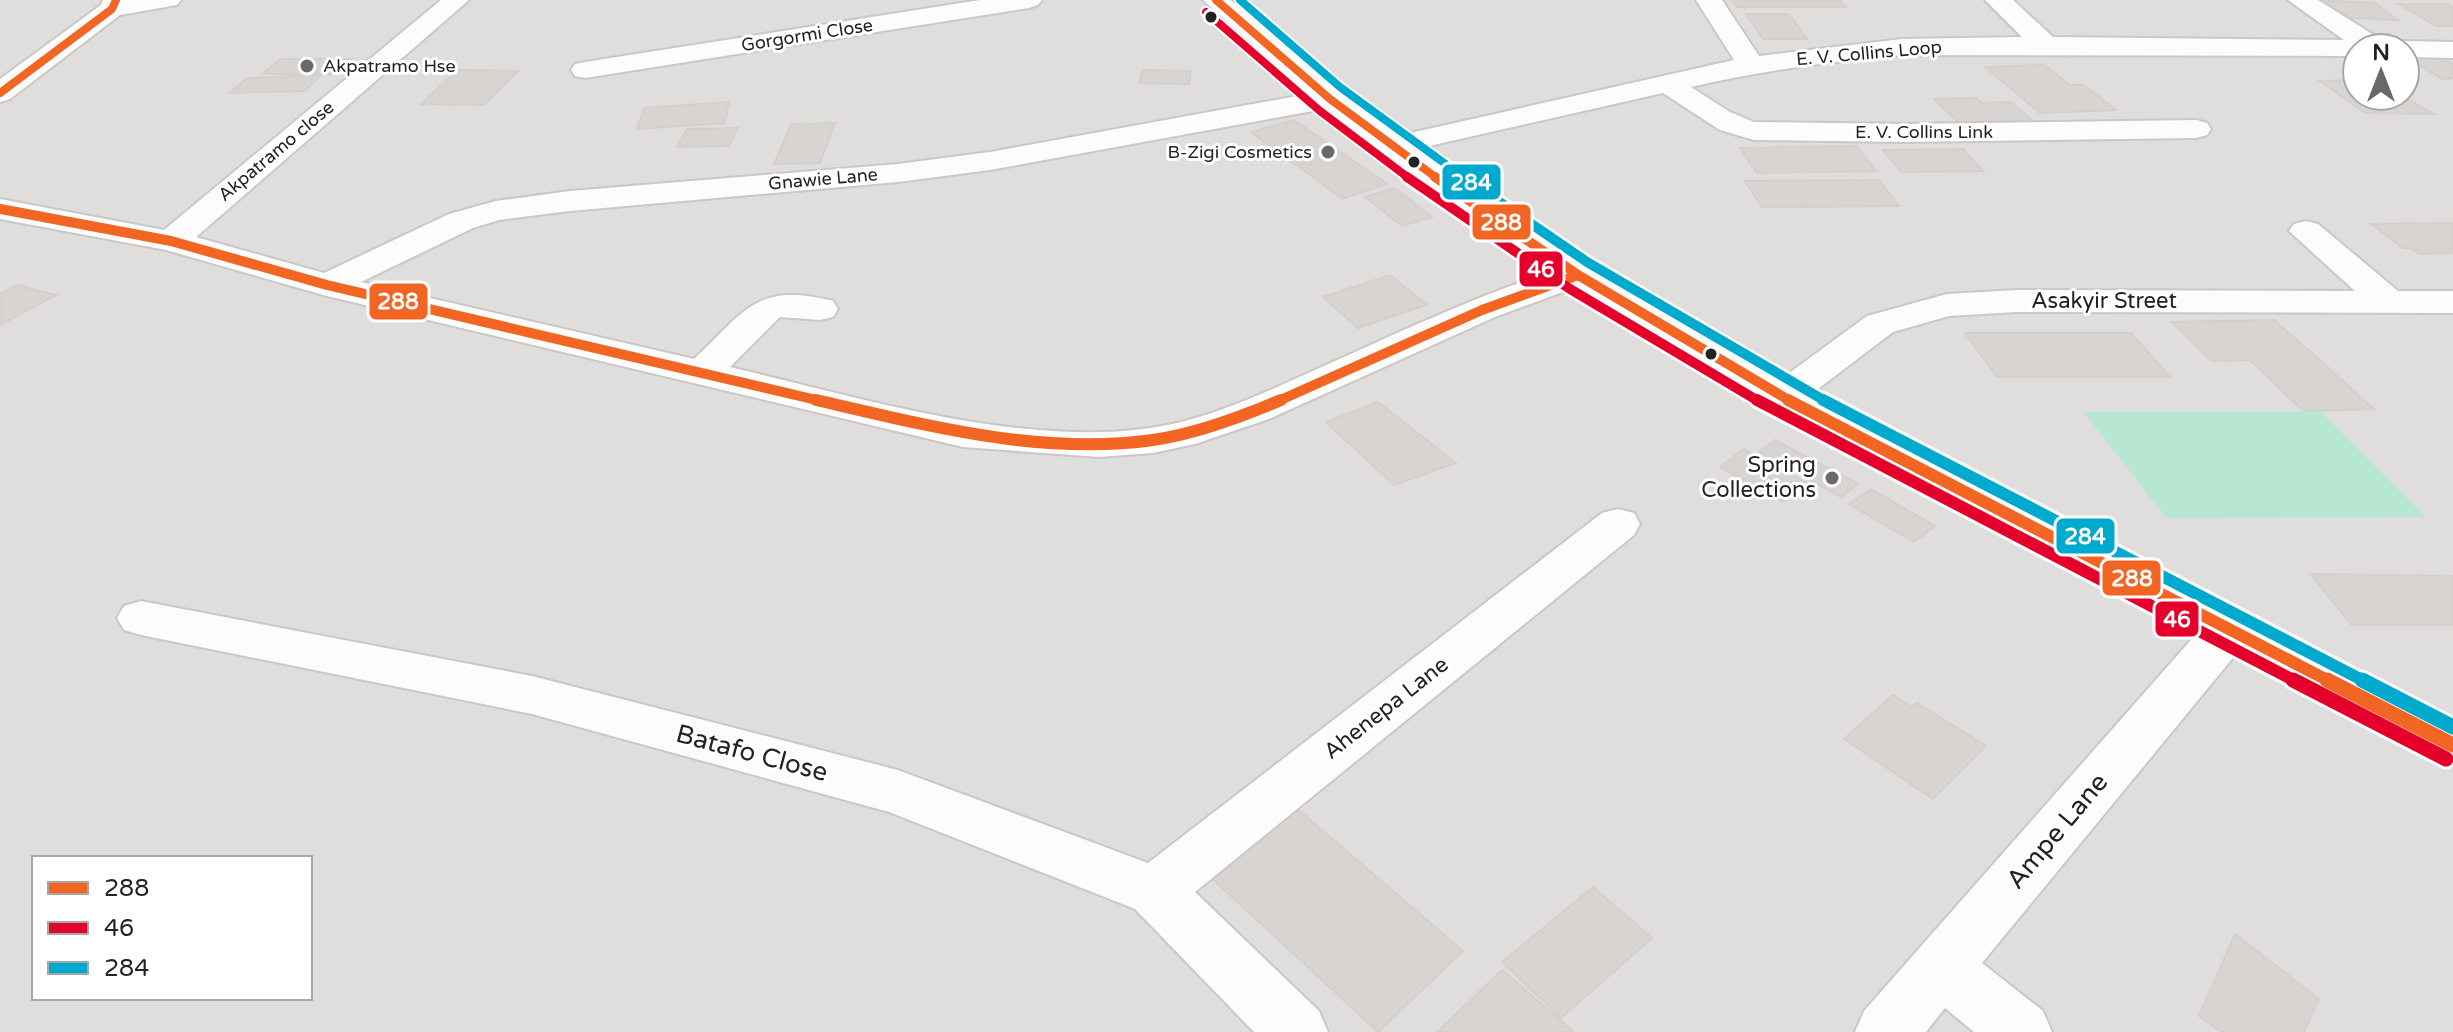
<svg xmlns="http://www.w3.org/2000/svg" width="2453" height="1032" font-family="'Varela Round',sans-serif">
  <rect width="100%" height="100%" fill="#f0eeeb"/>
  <path fill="#dfdedc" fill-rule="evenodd" d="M0,0h2453v1032h-2453zM2357,48h48v48h-48zM34,858h276v140h-276z"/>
  <path fill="#b7e6d2" d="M2084,412h237l105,105 -260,1z"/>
  <path fill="#d7d4d2" stroke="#d3d0cc" stroke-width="2" d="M1731,0h109l6,7h-109z
    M2313,0l62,3 23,17 -63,-3z
    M2399,4h48l6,3v19h-17z
    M1746,14h43l18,25h-44z
    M2406,57h34l13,7v14l-11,1z
    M281,59h70l-17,15h-72z
    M2044,65l26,20h14l32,25 -76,3 -55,-46z
    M458,70l60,1 -34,34 -63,-1z
    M1142,70l49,1 -2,13 -50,-1z
    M321,75l-16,16 -75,2 17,-15z
    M2357,80v16h46l30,18 -68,-1 -45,-32z
    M1976,98l5,5 30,-1 25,22 -74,2 -28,-27z
    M729,102l-4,21 -88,6 7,-21z
    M1294,120l93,64 -45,15 -41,-31 10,-3 -3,-2 -11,3 -23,-17 12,-3 -14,2 -21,-16z
    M835,123l-15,40 -46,1 17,-40z
    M738,128l-9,18 -52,1 10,-18z
    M1857,146l19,25 -119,2 -17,-25z
    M1963,149l20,22 -82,1 -18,-22z
    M1879,180l20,26 -137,1 -17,-26z
    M1395,188l37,29 -30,9 -37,-29z
    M2453,223v30l-34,1 -7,-6h-9l-32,-24z
    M1390,275l37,30 -69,23 -35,-31z
    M17,285l39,10 -56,30v-31z
    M2274,320l48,42 52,47 -71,2 -53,-51 -39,1 -39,-39z
    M1965,333h166l39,44h-173z
    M1378,402l78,61 -62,22 -68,-63z
    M1775,440l83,44 -17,13 -82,-45z
    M1744,449l63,34 -24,19 -63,-35z
    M1871,489l64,37 -21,16 -65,-38z
    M2310,574l143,2v49h-101z
    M1893,695l19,12 5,-4 69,43 -53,53 -89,-60z
    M1293,805l170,146 -85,81 -172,-159z
    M1593,887l59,51 -91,80 -59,-56z
    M2235,934l84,65 -15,33h-83l-22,-16z
    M1502,970l72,62h-137z"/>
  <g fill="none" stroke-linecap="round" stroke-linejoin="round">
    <defs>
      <path id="minor" d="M103,0h78l-4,5 -57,10 -110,84 -10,3v-23l101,-74z
        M441,0h28l-273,237 128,36 125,-59 47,-13 74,-10 328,-27 92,-12 318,-58 -105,-94h28l109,93 57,43 337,-76 -38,-60h26l37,56 143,-17 120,-2 -37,-37h28l40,37 291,3 -56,-40h30l67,42 4,6h-32v8l-455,-1c-71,6 -141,16 -211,32l39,25 24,10 150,2 292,-4 11,3 4,6 -4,6 -11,3 -292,4 -150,-2 -34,-10 -57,-37 -247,56 174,119 191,111 86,-63 80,-22 70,-4 338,1 -66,-60 5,-7 12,-3 12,3 80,67h55v22l-436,-1 -68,4 -56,16 -83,63 643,326v45l-18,-6 -199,-106 -254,309 61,48 9,21h-78l-29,-24 -19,24h-71l9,-21 333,-378 -428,-228 -195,-117 -79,29 -226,102 -74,25 -42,9 -54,4 -136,-10 -636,-151 -161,-46 -166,-31v-20l164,31zM1324,109l56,43 171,120c-81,26 -158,63 -236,98 -42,19 -85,39 -130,51 -136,36 -321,-23 -455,-54l50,-50 40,3 13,-3 5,-8 -5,-8c-77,-19 -87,9 -139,58l-333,-77 112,-54 26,-8 71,-9 328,-29 92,-12z
        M980,0h62l-4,5 -9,3 -444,70 -10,-2 -4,-6 4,-6 10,-2z
        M2405,41l48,1v16l-48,-1v-9h-13l3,-5z
        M1618,509l16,4 6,11 -6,11 -439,357 124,119 9,21h-74l-119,-123 -246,-97 -357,-98 -391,-79 -17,-5 -7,-12 7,-12 17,-5 391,75 366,94 250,93 454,-350z"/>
    </defs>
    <use href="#minor" stroke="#c9c8c7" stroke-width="4"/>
    <use href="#minor" fill="#fdfcfc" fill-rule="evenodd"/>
    <defs>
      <path id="bus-1-far3" d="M1216,0l114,99 108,80
        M0,93l112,-84 4,-9"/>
      <path id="bus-1-far2" d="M1435,177l143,98 214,127
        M0,209l171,32 156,44 498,117
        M1276,402l206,-92 96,-35"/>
      <path id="bus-1-far1" d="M816,400c109,25 224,56 337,40 43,-6 88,-23 128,-40
        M1788,400l543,282"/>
      <path id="bus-1" d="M2327,680l126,65"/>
      <path id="bus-2-far3" d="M1206,12l114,99 90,68"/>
      <path id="bus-2-far2" d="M1407,177l163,112 190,113"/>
      <path id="bus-2-far1" d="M1757,400l540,282"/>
      <path id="bus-2" d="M2293,680l153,79"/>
      <path id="bus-3-far3" d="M1240,0l100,87 126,92"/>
      <path id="bus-3-far2" d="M1463,177l124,85 240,140"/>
      <path id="bus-3-far1" d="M1823,400l543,282"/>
      <path id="bus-3" d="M2362,680l91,47"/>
    </defs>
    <use href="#bus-1-far3" stroke="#fff" stroke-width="12"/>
    <use href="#bus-1-far2" stroke="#fff" stroke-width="15"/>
    <use href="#bus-1-far1" stroke="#fff" stroke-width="18"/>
    <use href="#bus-1" stroke="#fff" stroke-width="21"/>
    <use href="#bus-2-far3" stroke="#fff" stroke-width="12"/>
    <use href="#bus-2-far2" stroke="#fff" stroke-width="15"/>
    <use href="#bus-2-far1" stroke="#fff" stroke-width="18"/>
    <use href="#bus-2" stroke="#fff" stroke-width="21"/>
    <use href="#bus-3-far3" stroke="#fff" stroke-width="12"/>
    <use href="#bus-3-far2" stroke="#fff" stroke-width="15"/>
    <use href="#bus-3-far1" stroke="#fff" stroke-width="18"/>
    <use href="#bus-3" stroke="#fff" stroke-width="21"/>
    <use href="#bus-1-far3" stroke="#f26522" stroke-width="8"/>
    <use href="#bus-1-far2" stroke="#f26522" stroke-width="10"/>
    <use href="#bus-1-far1" stroke="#f26522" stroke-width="12"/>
    <use href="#bus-1" stroke="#f26522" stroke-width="15"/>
    <use href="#bus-2-far3" stroke="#e4002b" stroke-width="8"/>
    <use href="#bus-2-far2" stroke="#e4002b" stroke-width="10"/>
    <use href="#bus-2-far1" stroke="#e4002b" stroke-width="12"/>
    <use href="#bus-2" stroke="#e4002b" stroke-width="15"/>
    <use href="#bus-3-far3" stroke="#00a9ce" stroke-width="8"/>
    <use href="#bus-3-far2" stroke="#00a9ce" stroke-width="10"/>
    <use href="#bus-3-far1" stroke="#00a9ce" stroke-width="12"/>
    <use href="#bus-3" stroke="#00a9ce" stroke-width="15"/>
  </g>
  <g fill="#222" stroke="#fff" stroke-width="3">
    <circle cx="1211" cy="17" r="7"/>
    <circle cx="1414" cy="162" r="7"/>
    <circle cx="1711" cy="354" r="7"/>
  </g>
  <g fill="#6a6968" stroke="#fff" stroke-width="3">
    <circle cx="307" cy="66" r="8"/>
    <circle cx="1328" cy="152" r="8"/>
    <circle cx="1832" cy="478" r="8"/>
  </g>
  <g text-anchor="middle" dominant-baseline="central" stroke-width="6" stroke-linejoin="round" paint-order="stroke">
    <g font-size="18" fill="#222" stroke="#fff">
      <text transform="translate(807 35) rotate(-9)">Gorgormi Close</text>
      <text transform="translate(1869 53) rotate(-5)">E. V. Collins Loop</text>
      <text x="1924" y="132">E. V. Collins Link</text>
      <text transform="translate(276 151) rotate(-40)">Akpatramo close</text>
      <text transform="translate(823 179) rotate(-5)">Gnawie Lane</text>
    </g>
    <g font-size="18" fill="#222" stroke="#fff" text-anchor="start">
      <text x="323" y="66">Akpatramo Hse</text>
      <text x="1312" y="152" text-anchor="end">B-Zigi Cosmetics</text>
    </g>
    <g font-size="22" fill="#222" stroke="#fff">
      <text x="2104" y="301">Asakyir Street</text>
      <text transform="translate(1386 708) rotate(-38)">Ahenepa Lane</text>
    </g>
    <g font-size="22" fill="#222" stroke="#fff" text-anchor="end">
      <text x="1816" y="465">Spring<tspan x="1816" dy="25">Collections</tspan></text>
    </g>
    <g font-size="26" fill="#222" stroke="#fff">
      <text transform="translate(752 753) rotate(15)">Batafo Close</text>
      <text transform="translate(2057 831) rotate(-50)">Ampe Lane</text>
    </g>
  </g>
  <g stroke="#fff" stroke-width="3">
    <rect x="1441" y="163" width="61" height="38" rx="8" fill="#00a9ce"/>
    <rect x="1471" y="203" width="61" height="38" rx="8" fill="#f26522"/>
    <rect x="1518" y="250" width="46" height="38" rx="8" fill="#e4002b"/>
    <rect x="368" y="282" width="61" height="39" rx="8" fill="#f26522"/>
    <rect x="2055" y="517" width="61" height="38" rx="8" fill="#00a9ce"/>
    <rect x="2101" y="559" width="61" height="38" rx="8" fill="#f26522"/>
    <rect x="2154" y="600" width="46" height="38" rx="8" fill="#e4002b"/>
  </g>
  <g font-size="22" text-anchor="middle" font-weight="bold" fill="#fff">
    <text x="1471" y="190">284</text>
    <text x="1501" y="230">288</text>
    <text x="1541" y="277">46</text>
    <text x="398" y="309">288</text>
    <text x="2085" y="544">284</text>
    <text x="2132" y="586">288</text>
    <text x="2177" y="627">46</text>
  </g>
  <rect x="32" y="856" width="280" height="144" fill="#ffffff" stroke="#a7a7a7" stroke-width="2"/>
  <rect x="48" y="882" width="40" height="12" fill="#f26522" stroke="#a7a7a7" stroke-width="2"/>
  <text x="104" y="896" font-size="24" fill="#222222">288</text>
  <rect x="48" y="922" width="40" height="12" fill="#e4002b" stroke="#a7a7a7" stroke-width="2"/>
  <text x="104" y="936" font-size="24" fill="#222222">46</text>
  <rect x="48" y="962" width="40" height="12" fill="#00a9ce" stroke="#a7a7a7" stroke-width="2"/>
  <text x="104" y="976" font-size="24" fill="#222222">284</text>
  <g transform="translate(2381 72)"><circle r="38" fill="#ffffff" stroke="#a7a7a7" stroke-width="2"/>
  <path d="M0-6L14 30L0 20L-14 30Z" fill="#6a6968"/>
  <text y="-12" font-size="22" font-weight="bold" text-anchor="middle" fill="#222222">N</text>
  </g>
</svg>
